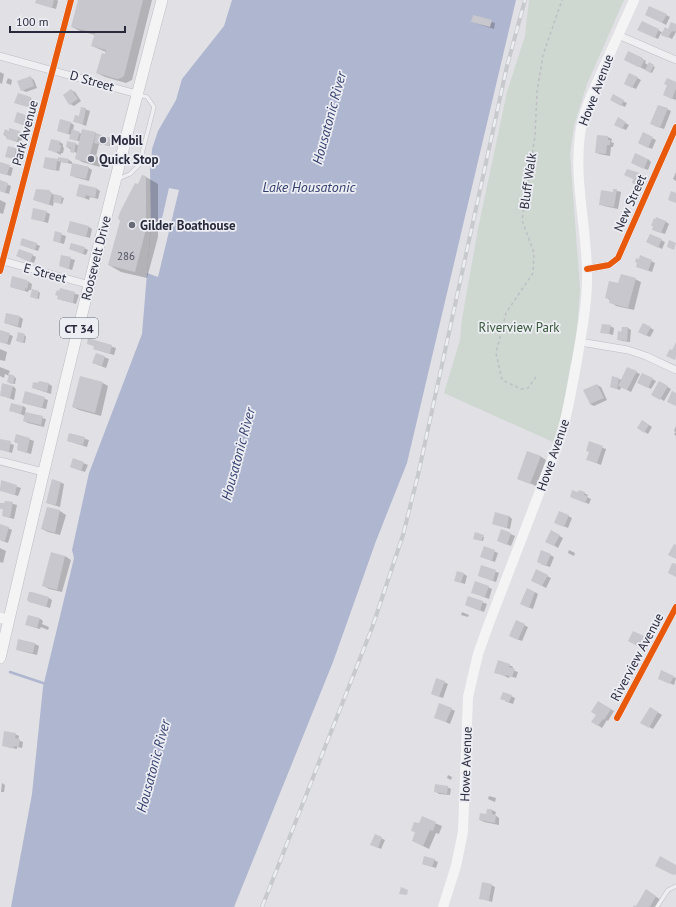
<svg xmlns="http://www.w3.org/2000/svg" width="676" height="907" font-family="'PT Sans',sans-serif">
  <rect width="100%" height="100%" fill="#e0e0e5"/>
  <path fill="#ced7d0" d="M529,0h95l-37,84 -13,42 -4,28 10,135 -4,54 -6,24 -9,51 -8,24 -109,-49 16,-53 2,-21 16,-90 29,-137 18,-56z"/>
  <path fill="#afb6cf" d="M232,0h284l-109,463 -31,78 -43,121 -99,245h-223l21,-113 11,-107 31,-129 -2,-8 17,-77 53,-139 9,-109 -1,-57 1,-3 1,-16 6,-18 18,-31 6,-21 42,-53z"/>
  <path fill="#e0e0e5" d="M169,188l10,2 -21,87 -11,-4 4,-48 9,2z"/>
  <path fill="#0003" d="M37,0h20l1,1 -2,8 -16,-5 -4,-2z
    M79,0h73l-20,80 -6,3 -21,-6 -8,-4 9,-21 -14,-6 3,-11 -15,-4 -8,-4z
    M666,15l4,2 -4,8 -16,-9z
    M473,16l22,7 -1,6 -22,-7z
    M676,25v7l-4,7 -11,-6 -3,6 -16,-8 16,-1 5,3z
    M629,52l17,9 -1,2 3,2 1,-1 6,3 -3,6 -27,-13z
    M0,72l4,2 -2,10 -2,-1z
    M630,74l11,6 -5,9 -11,-5z
    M30,77l4,3 3,8 -11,4 -4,-2z
    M8,78l4,2 -1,5 -5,-2z
    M676,83v17l-8,-3z
    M71,90l4,2 6,9 -7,5 -4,-2z
    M613,96l14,7 -2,4 -14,-7z
    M30,98l4,2 -2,8 -16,-5z
    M82,108l8,3 -4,15 -12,-5 6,-4z
    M667,109l4,2 -7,18 -9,-3z
    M25,116l4,2 -3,8 -11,-4z
    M618,119l11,6 -3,5 -11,-5z
    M71,123l3,2 -1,5 9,4 13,-1 17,6 -2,7 -11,-2 -3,12 6,4 -2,7 -18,-5 -6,-4 5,-2 -14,-9 9,-3 3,2 1,-4 -7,-4 -2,-3 -13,-4z
    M19,132l4,2 -2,9 -10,-3 -7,-5z
    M608,137l4,2 -1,3 3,1 -1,4h-2l-1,9 -11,-2 -3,-2z
    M652,138l4,2 -4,9 -9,-4z
    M60,142l3,2v3l1,1 -1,5h-2v2l-12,-6z
    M16,149l3,2 -2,9 -11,-4z
    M648,159l3,3 -3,8 -12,-5z
    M58,160h11l3,2v2l16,3 4,3 -3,11 -15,-4 -1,-13 -12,-2 -2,9 -11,-2 -4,-2z
    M0,163l13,5 -2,8 -11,-3z
    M676,172v9l-3,-2z
    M642,175l4,2 -4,10 -9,-4z
    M146,177l12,7v53l-11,41 -26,-6 -12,-7 29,-80z
    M0,181l11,5 -2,8 -9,-3z
    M97,189l3,2 -2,8 -8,-2 -1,3 -12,-5z
    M43,190l6,1 5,4 10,3 -2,6 -8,-3 -1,5 -18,-6z
    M614,190l7,2 -3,17 -14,-3 -4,-2 14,-11z
    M0,200l6,3 -3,11 -3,-1z
    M46,212l4,2 -2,9 -16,-5z
    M665,221l4,3 -4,10 -9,-3z
    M89,227l3,2 -2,9 -22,-6z
    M56,233l10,3 -2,8 -10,-3z
    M651,235l14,7 -3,7 -11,-6z
    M36,244l4,2 -2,5 -17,-6z
    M84,248l4,2 -2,5 -16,-6z
    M32,255l4,2 -2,6 -13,-5z
    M62,256l13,4 -3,10 -12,-4z
    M651,261l4,2 -3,9 -11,-4 -3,-5z
    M635,279l6,3 -7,28 -18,-4 -10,-9 13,-13z
    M27,281l5,3 -1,6h-2l-1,2 -17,-5z
    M61,289l18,6 -3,9 -14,-4 -2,-8z
    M39,292l1,1 -1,6 -7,-2z
    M20,317l3,2 -2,9 -16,-5z
    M643,324l11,6 -4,7 -11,-5z
    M610,326l4,2 -1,7 -11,-3z
    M628,328l3,2 -1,12 -8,-1 -4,-2z
    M0,331l13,5 -3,9 -10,-3z
    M19,334l7,2 -1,7 -6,-1z
    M89,340l27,8 -2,7 -20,-6v-3l-6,-3z
    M0,349l7,3 -2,9 -5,-1z
    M96,354l13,5 -3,9 -13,-5z
    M0,367l10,4 -2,4 8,3 -1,6 -6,-1v-7l-4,-2 -1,4 -4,-2z
    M628,368l12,6 -9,18 -10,-5 -1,3 -9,-3 8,-8 3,1z
    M643,374l13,7 -5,8 -12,-7z
    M659,382l12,7 -7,12 -11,-7z
    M103,383l5,3 -7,30 -22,-6 -6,-3z
    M49,384l3,2 -1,8 -18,-6z
    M597,385l4,2 6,13 -13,6 -4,-2z
    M13,386l3,3 -2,11 -13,-5z
    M26,392l22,8 -2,9 -19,-5z
    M23,406l3,2 -1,5 21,6 -2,8 -16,-4 -4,-2 1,-5 -15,-6z
    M643,421l9,6 -4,7 -10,-6z
    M676,426v10l-2,-2 2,-2 -2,-1z
    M69,434l20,6 -2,7 -19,-6z
    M17,435l17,6 -3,13 -13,-4 1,-6 -4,-2z
    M0,440l14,5 -2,8 -12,-4z
    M590,443l16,6 -5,16 -10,-4z
    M540,456l6,4 -10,26 -18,-8z
    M73,459l15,6 -3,7 -14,-5z
    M2,482l19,6 -3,8 -18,-6z
    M60,482l4,2 -4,23 -13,-4z
    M584,493l4,2 -1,2 4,2 -2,5 -18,-7z
    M6,502l11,3 -3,14 -11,-3 1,-6 -4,-2z
    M48,508l12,3 6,4 -6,20 -12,-3 -6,-3z
    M509,516l3,3 -2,10 -17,-5z
    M568,516l4,2 -4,10 -9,-4z
    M0,527l8,1 4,2 -4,13 -8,-3z
    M501,530l14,6 -4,10 -10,-4z
    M551,531l12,7 -5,10 -11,-7z
    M483,536l1,1 -1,4 -7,-2z
    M484,547l14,6 -3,9 -14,-5z
    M0,548l6,3 -3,12 -3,-1z
    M569,550l6,3 -1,3 -6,-3z
    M550,555l4,2 -4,10 -9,-3z
    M65,556l6,4 -9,32 -13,-3 -5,-3z
    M482,566l17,7 -3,9 -17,-6z
    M464,574l3,2 -2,8 -10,-3z
    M547,576l4,2 -5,10 -11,-6z
    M488,587l4,2 -3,10 -13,-5z
    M535,592l3,2 -5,15 -8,-3z
    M469,597l18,7 -3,8 -18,-7z
    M49,598l3,2 -2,8 -20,-7z
    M462,612l7,3 -1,2 -7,-2z
    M39,618l4,3 -1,3 7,3 -1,3 -7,-3 -1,2 -10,-3z
    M524,625l4,2 -6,14 -8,-3z
    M634,632l15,8 -4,9 -16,-8z
    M19,640l16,4 4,2 -2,9 -16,-4 -4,-2z
    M509,665l4,2 -1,3 6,2 -2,6 -6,-2 -1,2 -14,-6z
    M673,677l3,1 -2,7 -11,-5z
    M444,682l4,2 -5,14 -11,-4z
    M511,696l4,2 -2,6 -8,-3z
    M598,702l16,9 -6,10 -1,-1 -5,8 -9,-6 4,-8z
    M651,708l11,7 -9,14 -11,-6z
    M451,709l4,2 -5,13 -11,-5z
    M15,734l4,2 -1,4 5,2 -1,6 -5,-1v2l-10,-2 -4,-2z
    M448,775l4,2 -1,3 -4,-2z
    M2,783l3,2 -1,7h-3z
    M447,787l4,2 -1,6 -11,-1 -4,-3z
    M489,796l7,2 -1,4 -7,-3z
    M492,810l4,2 -1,3 4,3v7l-15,-3 -4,-2z
    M422,818l20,8 -3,8 -3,-1 -7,16 -16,-8z
    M376,836l9,4 -4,9 -6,-3z
    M434,860l4,2 -2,6 -13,-4z
    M491,885l4,2 -3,15 -12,-4z
    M652,894l9,6 -4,7h-21z"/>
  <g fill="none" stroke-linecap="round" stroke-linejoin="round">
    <path stroke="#afb6cf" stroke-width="2.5" d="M10,672l36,12"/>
  </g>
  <path fill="#c7c7cd" d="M36,0h18l-2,8 -17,-5z
    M78,0h65l-19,76 -3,2 -4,1 -21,-6 6,-20 3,1 1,-4 -15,-4 4,-13 -24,-6z
    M649,6l18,8 -5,9 -17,-8z
    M473,15l19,5 -2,7 -19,-5z
    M642,21l17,8 -4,9 -18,-8z
    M671,22l5,2v6l-1,2 -3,-1 -4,7 -7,-3 4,-8 3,2z
    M628,51l15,7 -1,2 2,1 -3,6 -3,-1v1l-14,-7z
    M649,62l5,3 -4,8 -5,-3z
    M629,73l9,4 -6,11 -8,-4z
    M31,76l3,10 -13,5 -4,-10z
    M667,78l9,4v7l-4,10 -9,-4 4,-10 -3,-1z
    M71,89l7,10 -9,6 -6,-10z
    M18,93l13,4 -3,10 -14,-4z
    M613,94l11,6 -3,6 -11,-6z
    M658,105l10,3 -8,20 -10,-4z
    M81,107l5,1 -3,16 -10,-2 2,-7 4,1z
    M17,112l9,3 -3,10 -9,-3z
    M618,117l8,5 -4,7 -8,-4z
    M60,119l11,3 -3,12 -11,-3z
    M9,128l11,3 -3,10 -11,-2 1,-3 -4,-1 2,-6 4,2z
    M72,129l8,3 -3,9 -8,-2z
    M82,129l14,3 -6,22 7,1 -3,9 -19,-5z
    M643,132l10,5 -5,11 -10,-5z
    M96,134l15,4 -2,8 -15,-3z
    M597,135l11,1v4h2v5h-3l-1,9 -11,-1z
    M51,139l9,2 -1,4h2l-1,7 -2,-1 -1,2 -9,-3z
    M67,141l9,2 -2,10 -4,-1 1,-4 -5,-1z
    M8,146l8,2 -2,11 -9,-2z
    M635,153l13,6 -4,10 -13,-6z
    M45,157l13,2v-2l11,2 -1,4 -11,-2 -1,9 -13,-2z
    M0,162l10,3 -3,10 -7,-2z
    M72,163l17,4 -3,12 -16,-3z
    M627,169l16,5 -5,11 -6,-2 1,-4 -9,-4z
    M142,175l4,1v53l-11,43 -27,-7 12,-44 -2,-3 2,-6 15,-29 3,1z
    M0,180l8,3 -3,10 -5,-2z
    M79,184l18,4 -2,10 -9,-3 -1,3 -9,-2z
    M36,189l14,1 -1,2 3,1 -3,12 -16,-5z
    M613,189h4l-3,18 -15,-2 2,-15 12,2z
    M671,191l5,2v10l-8,-3z
    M54,194l8,2 -1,8 -8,-2z
    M33,208l14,3 -3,11 -13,-3z
    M656,217l10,4 -5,12 -9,-3 1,-4h-2l3,-8 2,1z
    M70,221l19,5 -3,11 -19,-5z
    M55,231l7,2 -2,10 -7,-2z
    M650,234l12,5 -4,9 -12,-6z
    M22,238l15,5 -2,7 -15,-5z
    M669,240l7,3 -2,7 -7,-3z
    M71,243l14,4 -2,7 -14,-5z
    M19,249l14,5 -3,8 -14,-6z
    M61,255l10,2 -2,12 -10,-3z
    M640,255l12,5 -4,11 -12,-4 1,-4 -2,-1 1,-4 3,1z
    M621,274l15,4 -8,30 -19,-5 1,-4 -5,-1 4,-17 9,2z
    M12,276l15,4v1h2l-2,8 -2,-1v3l-15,-4z
    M60,288l15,4 -2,11 -16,-4 1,-3 -3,-1 2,-5 2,1z
    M32,289l7,2 -2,8 -7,-2z
    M6,313l14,3 -2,10 -14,-3z
    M643,323l8,4 -5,9 -8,-4z
    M602,324l9,1 -2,9 -9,-1z
    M622,327h6l-1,14 -10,-1 1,-9 3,1z
    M0,330l10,3 -3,11 -7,-2z
    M18,332l7,2 -2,9 -7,-2z
    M88,338l24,7 -2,9 -17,-5 1,-3 -7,-2z
    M676,342v15l-1,3 -9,-4 4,-7 2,1z
    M96,353l9,3 -3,10 -10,-3z
    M627,367l10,4 -10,19 -9,-4z
    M642,373l11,5 -5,10 -11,-5z
    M9,374l6,2 -2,8 -6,-2z
    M80,376l23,6 -8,31 -23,-6z
    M612,376l7,2 -2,11 -7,-2z
    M39,381l10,2 -2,9 -15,-4 1,-6 5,1z
    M659,381l9,5 -8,14 -9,-5z
    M2,383l11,3 -3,12 -10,-2z
    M597,384l7,14 -14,6 -7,-14z
    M25,391l20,6 -3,11 -20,-5z
    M672,391l4,2v13l-9,-4z
    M11,403l12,3 -2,8 -12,-3z
    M25,412l18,4 -2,9 -18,-4z
    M642,420l7,5 -5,8 -7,-5z
    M69,433l16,4 -2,8 -16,-4z
    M16,434l14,4 -3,15 -10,-3 1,-7 -4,-1z
    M0,439l11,2 -2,11 -9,-2z
    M589,441l14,5 -6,17 -11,-3 3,-8 -3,-1z
    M527,451l14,5 -11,28 -13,-5z
    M73,458l11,4 -3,9 -11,-4z
    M52,479l9,3 -5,23 -10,-2z
    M1,480l16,5 -2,10 -15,-4z
    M572,490l6,2 1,-2 6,2 -1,3 4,1 -3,7 -15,-6z
    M5,501l8,1 -3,16 -8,-2 1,-7h-3v-6h4z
    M47,507l13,3 -5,23 -14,-4z
    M559,511l10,4 -5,12 -10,-4z
    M495,512l14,4 -2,12 -15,-4z
    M0,524l9,3 -4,14 -5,-1z
    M501,529l10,4 -4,12 -10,-4z
    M551,530l9,5 -6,11 -9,-4z
    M475,532l9,3 -3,6 -8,-2z
    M674,544l2,1v14l-8,-4z
    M484,546l11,4 -3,11 -12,-4z
    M541,550l10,4 -5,12 -9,-4z
    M51,552l14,4 -8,34 -15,-4z
    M672,563l4,1v13l-8,-4z
    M481,565l15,5 -3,11 -15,-5z
    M536,569l12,6 -6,11 -11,-5z
    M457,571l7,2 -3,10 -7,-2z
    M475,581l14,5 -4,11 -14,-4z
    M527,588l8,4 -6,16 -9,-4z
    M29,592h3l17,5 -3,10 -17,-5 -2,-2z
    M468,596l15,5 -3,10 -15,-6z
    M28,615l12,3 -3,10 -12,-3z
    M516,620l9,4 -7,16 -9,-4z
    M633,631l13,6 -5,11 -13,-7z
    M18,639l17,4 -2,10 -17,-3z
    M498,660l12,4 -1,3 6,2 -3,8 -6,-2v1l-12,-3z
    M661,670l13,6 -4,8 -12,-5z
    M436,678l9,3 -6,16 -8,-3z
    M503,692l9,3 -3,7 -9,-3z
    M598,701l13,8 -7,11 -1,-1 -5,7 -7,-4 5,-7 -5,-3z
    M439,703l13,5 -6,14 -12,-4z
    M650,707l8,5 -9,16 -9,-5z
    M4,731l12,2 -1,5 5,1 -1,8 -5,-1 -1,2 -11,-2z
    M435,784l13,2 -1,8 -13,-2z
    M487,809h5v5l4,1 -1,8 -16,-3 1,-7 6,1z
    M422,816l14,6 -3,9 -3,-1 -7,16 -11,-5 3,-9 -4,-1 3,-9 5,1z
    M375,834l7,3 -4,11 -8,-3z
    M424,856l11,3 -3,8 -10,-3z
    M660,856l16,9v10l-2,-1 -1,1 -18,-9z
    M482,882l10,2 -3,17 -10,-2z
    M401,887l7,3 -1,5 -8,-1z
    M646,889l10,7 -6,11h-17l1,-2 2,1z"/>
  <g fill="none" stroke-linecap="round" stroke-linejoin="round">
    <defs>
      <path id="lane" d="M118,179l12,-5 9,-9 15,-58 -7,-10 -7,-2
        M657,907l11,-17 8,-4"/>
      <path id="street" d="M618,35l58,25
        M0,56l137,38
        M0,260l90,25
        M587,269l22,-4 9,-7 58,-131
        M0,271l71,-271
        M580,342l48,8 18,6 30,14
        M0,461l43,11
        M617,718l59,-111"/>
      <path id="primary" d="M0,658c51,-220 104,-440 162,-658"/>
    </defs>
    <use href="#lane" stroke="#bdbdc2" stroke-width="4.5"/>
    <use href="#street" stroke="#bdbdc2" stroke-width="8"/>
    <use href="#primary" stroke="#bcbdc3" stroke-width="12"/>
    <path stroke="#bebfc4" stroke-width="1.5" stroke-dasharray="3 3" stroke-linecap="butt" d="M536,377l-8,11 -7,1 -19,-9 -6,-27 10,-40 27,-40 1,-20 -12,-33 13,-84 2,-44 6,-37 19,-55"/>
    <use href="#lane" stroke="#efeff1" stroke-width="3.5"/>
    <use href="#street" stroke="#efeff1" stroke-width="7"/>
    <path stroke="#f4f4f5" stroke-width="10" d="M0,618l9,1
      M443,907l13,-41 7,-34 5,-135 10,-43 10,-28 72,-187c8,-26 12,-52 17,-79 5,-30 11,-60 10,-90 -1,-45 -13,-91 -7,-136 3,-23 14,-44 23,-65 10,-23 21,-46 31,-69"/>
    <use href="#primary" stroke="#f4f4f5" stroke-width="11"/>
    <defs>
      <path id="rail" d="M262,907l110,-279 31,-93 15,-60 89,-409 18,-66"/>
    </defs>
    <use href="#rail" stroke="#c8c9cc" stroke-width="4"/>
    <use href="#rail" stroke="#edeef4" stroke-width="2.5" stroke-dasharray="8" stroke-linecap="butt"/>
    <defs>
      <path id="cycleway" d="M587,269l22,-4 9,-7 58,-131
        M0,271l71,-271
        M617,718l59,-111"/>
    </defs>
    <use href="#cycleway" stroke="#edeef4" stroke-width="8"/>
    <use href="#cycleway" stroke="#e8590c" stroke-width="6"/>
  </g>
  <g fill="#686a77" stroke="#edeef4" stroke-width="1.5">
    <circle cx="103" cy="140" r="4"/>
    <circle cx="91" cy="159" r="4"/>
    <circle cx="132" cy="225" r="4"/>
  </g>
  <g text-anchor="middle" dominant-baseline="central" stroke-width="3.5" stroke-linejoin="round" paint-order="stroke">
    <g font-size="11" fill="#525362">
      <text x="126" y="256">286</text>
    </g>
    <rect fill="#edeef4" stroke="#636573" stroke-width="1" x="60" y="318" width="38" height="20" rx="3"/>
    <g font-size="12" font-weight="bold" fill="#282a3c">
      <text x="79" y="328">CT 34</text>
    </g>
    <g font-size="13" fill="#282a3c" stroke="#edeef4">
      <text transform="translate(92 81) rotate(16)">D Street</text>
      <text transform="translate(596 90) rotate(-69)">Howe Avenue</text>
      <text transform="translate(25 133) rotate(-75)">Park Avenue</text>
      <text transform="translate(528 181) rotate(-82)">Bluff Walk</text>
      <text transform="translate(630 203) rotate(-66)">New Street</text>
      <text transform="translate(96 258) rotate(-76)">Roosevelt Drive</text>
      <text transform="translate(45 273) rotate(15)">E Street</text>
      <text transform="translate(553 455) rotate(-71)">Howe Avenue</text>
      <text transform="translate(637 657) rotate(-62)">Riverview Avenue</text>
      <text transform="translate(466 764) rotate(-88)">Howe Avenue</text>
    </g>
    <g font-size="13" font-weight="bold" fill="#282a3c" stroke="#edeef4" text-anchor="start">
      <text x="111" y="140">Mobil</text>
      <text x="99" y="159">Quick Stop</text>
      <text x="140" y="225">Gilder Boathouse</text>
    </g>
    <g font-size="13" fill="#365738" stroke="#edeef4">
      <text x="519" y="327">Riverview Park</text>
    </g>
    <g font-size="14" font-style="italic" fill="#34406e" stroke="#edeef4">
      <text transform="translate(329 118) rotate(-75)">Housatonic River</text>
      <text x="309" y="187">Lake Housatonic</text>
      <text transform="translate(238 454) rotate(-75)">Housatonic River</text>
      <text transform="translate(153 766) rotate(-75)">Housatonic River</text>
    </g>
  </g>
  <path d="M10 26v6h115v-6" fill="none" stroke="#282a3c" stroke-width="2"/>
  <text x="16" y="26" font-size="12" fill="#282a3c" stroke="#edeef4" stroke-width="3" paint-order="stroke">100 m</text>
</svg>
